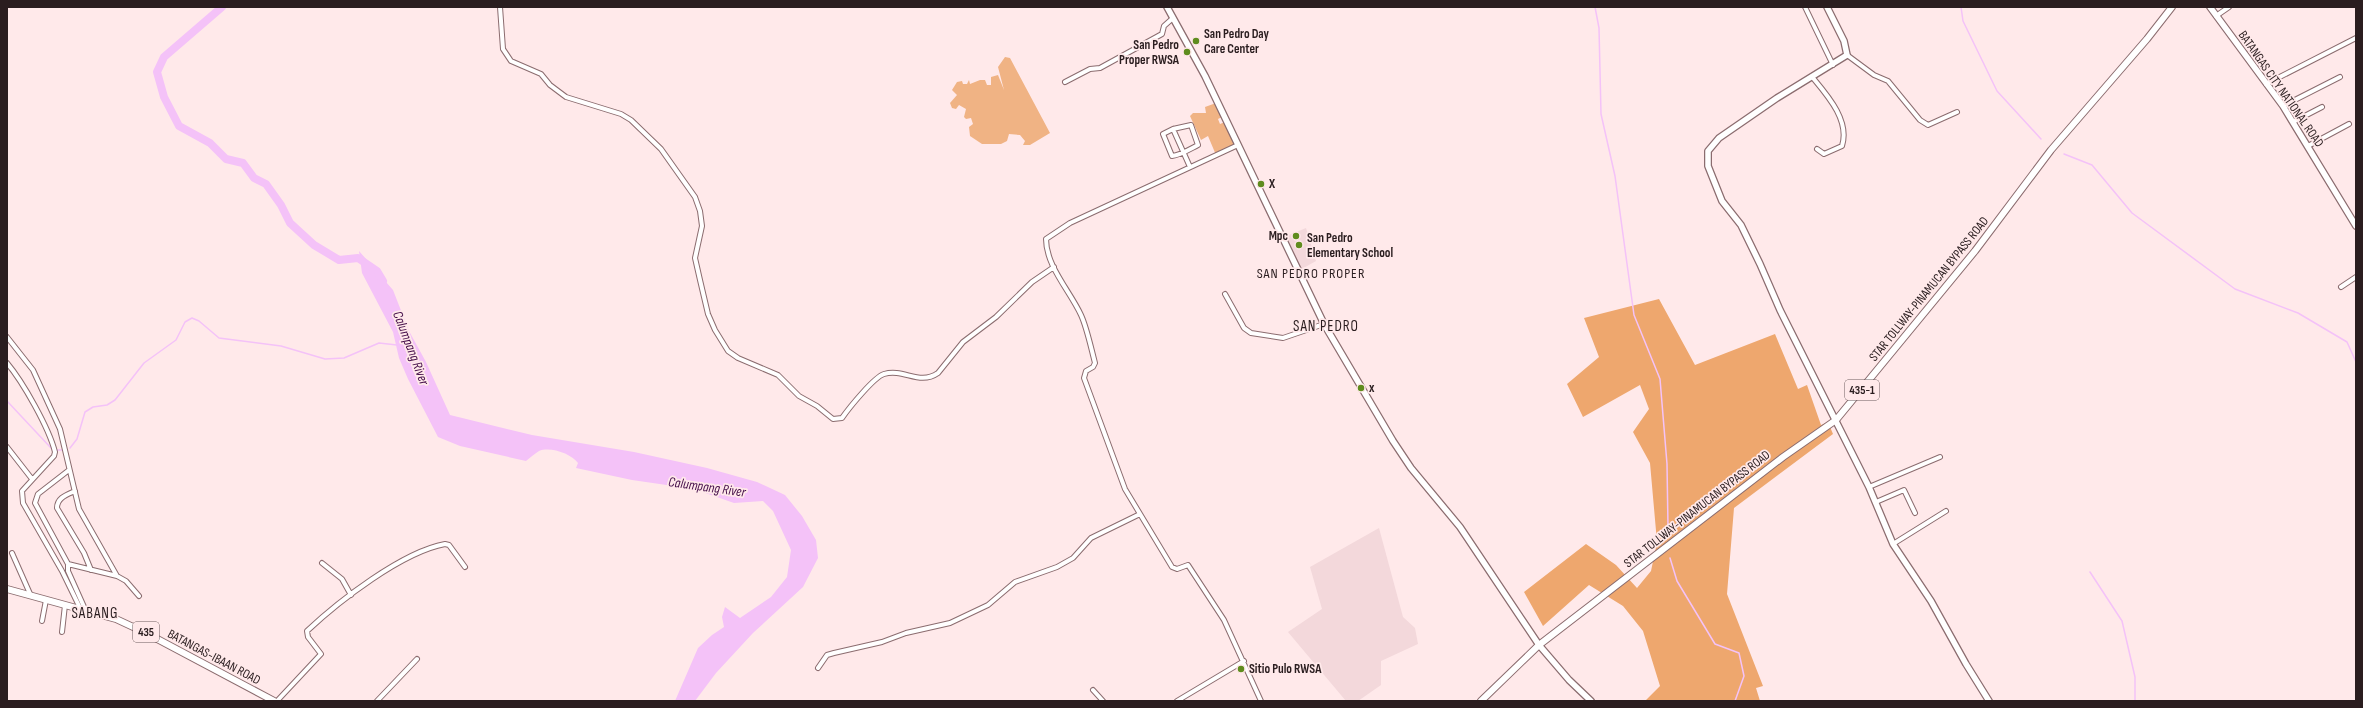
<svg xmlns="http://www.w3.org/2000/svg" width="2363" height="708" font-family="'Sofia Sans Condensed',sans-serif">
  <rect width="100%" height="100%" fill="#ffe9ea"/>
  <path fill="#f3d8db" d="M1306,228l10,33 -16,9 -16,-33z
    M1379,528l24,89 12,11 3,16 -37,17v24l-23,16h-12l-58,-69 34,-23 -12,-42z"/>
  <path fill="#f0b384" d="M1005,57l5,1 40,75 -20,12h-7l2,-4 -5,-6 -11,-1 -2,7 -6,3h-19l-12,-8 -1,-9 4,-3 -2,-6 -5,1 -2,-2 2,-8 -7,-4 -3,4 -4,-1 -2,-5 7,-8 -5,-5 5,-8 5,-1 1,3h4l2,-4 1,4 10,-4h5l2,5h4v-8l7,-2 6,15 -6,-23z
    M1216,103l6,14 -4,2 2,5 5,-2 11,23 -20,10 -8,-19 -7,4 -11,-24 3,-3h13l-1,-6z"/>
  <path fill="#eea76e" d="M1659,299l36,66 80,-31 23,55 9,-4 14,40 7,-3 5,12 -99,74 -7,86 36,92 -7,2 4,13h-115l15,-15 -17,-55 -20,-25 -34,-21 -46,41 -19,-34 62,-48 30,21 21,23 14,-17 6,-29 -7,-79 -17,-31 16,-23 -9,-24 -57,32 -16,-33 32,-27 -15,-39z"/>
  <path fill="#f4c2f8" d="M359,251l34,39 16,41 17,31 24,53 82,20 102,17 73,16 50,14 28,13 17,21 14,24 2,18 -15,29 -50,46 -37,40 -21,28h-20l23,-53 14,-13 12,-8 -2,-10 3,-10 15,11 31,-21 16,-20 4,-27 -18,-39 -10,-10 -29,2 -40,-14 -62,-9 -56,-12 2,-5c-6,-9 -28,-17 -39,-12 -5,3 -9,7 -13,10l-66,-15 -22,-9 -30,-58 -9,-21 -6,-26 -31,-59z"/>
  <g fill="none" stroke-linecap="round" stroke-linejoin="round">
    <path stroke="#f4c2f8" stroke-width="1.5" d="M1595,7l4,21 2,86 14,62 19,139 26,64 7,85 1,63
      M1961,7l2,14 34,70 44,48
      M2064,154l28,11 40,48 103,76 63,24 49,29 9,20
      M7,401l44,47
      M70,448l7,-9 8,-27 8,-5 14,-2 8,-5 29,-37 32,-23 9,-18 7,-4 7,3 20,17 62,8 44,13 19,-1 35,-15 18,2
      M56,450h8
      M1670,558l7,23 38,63 24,9 5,23 -9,25
      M2090,572l32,49 13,56v24"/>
    <path stroke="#f4c2f8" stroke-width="8" d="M222,7l-58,50 -7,15 7,25 15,29 31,17 16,16 17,4 11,15 12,6 15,21 9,18 24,22 25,15 19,-2 19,13 6,10"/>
    <defs>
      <path id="street" d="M500,7l3,42 8,12 30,13 9,11 16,12 55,17 10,6 30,29 34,48 5,14 2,15 -7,32 5,22 8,34 7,16 13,21 10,7 40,17 21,21 18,10 16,13 9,-1c7,-10 32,-41 42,-44 20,-6 35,12 54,-1l25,-31 33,-25 36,-35 22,-15
        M1805,7l28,58
        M2216,16l13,-9
        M1847,55l27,20 14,6 32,39 8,5 29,-13
        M1813,78c15,18 37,43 29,68l-18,8 -7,-5
        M1065,82l25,-13 10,-1 62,-34 2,-8 9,-8
        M2266,84l90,-46
        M2283,106l57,-29
        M2293,122l29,-15
        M1173,129l-10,5 9,22c9,-1 18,-7 26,-11l-7,-20 -18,4 17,38
        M1238,145l-168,78 -24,16c0,27 24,52 35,76 6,13 10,33 14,48l-2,4 -7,4 -2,7 41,111 47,78 5,2 11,-4 36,55 37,81
        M2308,146l41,-22
        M2341,287l15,-10
        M1225,294l19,34 7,5 32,5 41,-14
        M7,337l26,33 27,59 19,80 38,67
        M7,363c16,19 42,65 48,89l-1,4 -32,35 1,12 39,68 18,37
        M7,447l25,32
        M69,470l-31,24 -3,9 33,61v7l17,38
        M1869,487l71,-30
        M75,491c-9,4 -18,7 -18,17l27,45 7,17
        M1876,502l28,-12 11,23
        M1893,544l53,-33
        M12,553l19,43
        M322,563l20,16 9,16
        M68,564l49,12 9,5 13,15
        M42,621l4,-21
        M62,632l3,-27
        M818,668l9,-13 7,-2 48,-11 24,-9 44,-10 38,-18 27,-23 42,-15 16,-9 18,-20 49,-24
        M1093,690l10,11
        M277,701l44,-47 -13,-17 -1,-6c32,-30 95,-79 138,-87l4,1 16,22
        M377,701l40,-42
        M1177,701l67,-40"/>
      <path id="secondary" d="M1167,7l38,69 119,248 69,117 18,27 49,59 79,118 30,35 22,21
        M1827,7l17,34 3,14 -70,43 -58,40 -11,13v15l14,35 19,24 19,39 20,46 89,177 24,57 38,57 35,63 23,37
        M2210,7l73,99 73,120"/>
      <path id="primary" d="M7,589l109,30 30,14 128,68
        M1481,701l58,-56 244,-188 53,-37 139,-169 76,-101 96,-111 25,-32"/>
    </defs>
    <use href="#street" stroke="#8b6c6f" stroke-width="6"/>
    <use href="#secondary" stroke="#8b6c6f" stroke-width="8"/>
    <use href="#primary" stroke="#8b6c6f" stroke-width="8"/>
    <use href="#street" stroke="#fff" stroke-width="4"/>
    <use href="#secondary" stroke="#fff" stroke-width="5.5"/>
    <use href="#primary" stroke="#fff" stroke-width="6"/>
  </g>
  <g fill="#5f8c1e" stroke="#ffe9ea" stroke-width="1.5">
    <circle cx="1196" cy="41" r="4"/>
    <circle cx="1187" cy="52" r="4"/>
    <circle cx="1261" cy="184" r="4"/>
    <circle cx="1296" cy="236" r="4"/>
    <circle cx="1299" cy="245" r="4"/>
    <circle cx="1361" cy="388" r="4"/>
    <circle cx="1241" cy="669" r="4"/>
  </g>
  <g text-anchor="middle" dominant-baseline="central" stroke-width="3.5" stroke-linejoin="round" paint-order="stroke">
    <g fill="#ffe9ea" stroke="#6a5a5c" stroke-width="1">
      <rect x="1845" y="380" width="34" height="20" rx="3"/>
      <rect x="133" y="622" width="26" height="20" rx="3"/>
    </g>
    <g font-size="12" font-weight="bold" fill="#2a1d1f">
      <text x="1862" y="390">435-1</text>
      <text x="146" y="632">435</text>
    </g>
    <g font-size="13" font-weight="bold" fill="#2a1d1f" stroke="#ffe9ea" text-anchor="start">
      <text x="1204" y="34">San Pedro Day<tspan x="1204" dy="15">Care Center</tspan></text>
      <text x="1179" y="45" text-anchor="end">San Pedro<tspan x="1179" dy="15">Proper RWSA</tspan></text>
      <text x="1269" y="184">X</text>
      <text x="1288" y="236" text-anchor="end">Mpc</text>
      <text x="1307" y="238">San Pedro<tspan x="1307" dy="15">Elementary School</tspan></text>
      <text x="1369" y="388">x</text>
      <text x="1249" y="669">Sitio Pulo RWSA</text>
    </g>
    <g font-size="13" fill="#2a1d1f" stroke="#ffe9ea">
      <text transform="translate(2281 89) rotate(55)">BATANGAS CITY NATIONAL ROAD</text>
      <text transform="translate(1929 289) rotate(-51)">STAR TOLLWAY-PINAMUCAN BYPASS ROAD</text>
      <text transform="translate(1697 509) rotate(-38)">STAR TOLLWAY-PINAMUCAN BYPASS ROAD</text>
      <text transform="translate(214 657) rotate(28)">BATANGAS-IBAAN ROAD</text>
    </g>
    <g font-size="14" letter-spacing="1" fill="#2a1d1f" stroke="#ffe9ea">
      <text x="1311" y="273">SAN PEDRO PROPER</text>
    </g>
    <g font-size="14" font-style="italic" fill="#450e4a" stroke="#ffe9ea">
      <text transform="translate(411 348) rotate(69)">Calumpang River</text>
      <text transform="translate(707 487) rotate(8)">Calumpang River</text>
    </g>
    <g font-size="15" letter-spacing="1" fill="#2a1d1f" stroke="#ffe9ea">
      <text x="1326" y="326">SAN PEDRO</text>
      <text x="95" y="613">SABANG</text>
    </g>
  </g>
  <rect width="2363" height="708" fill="none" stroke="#2a1d1f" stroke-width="16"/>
</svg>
